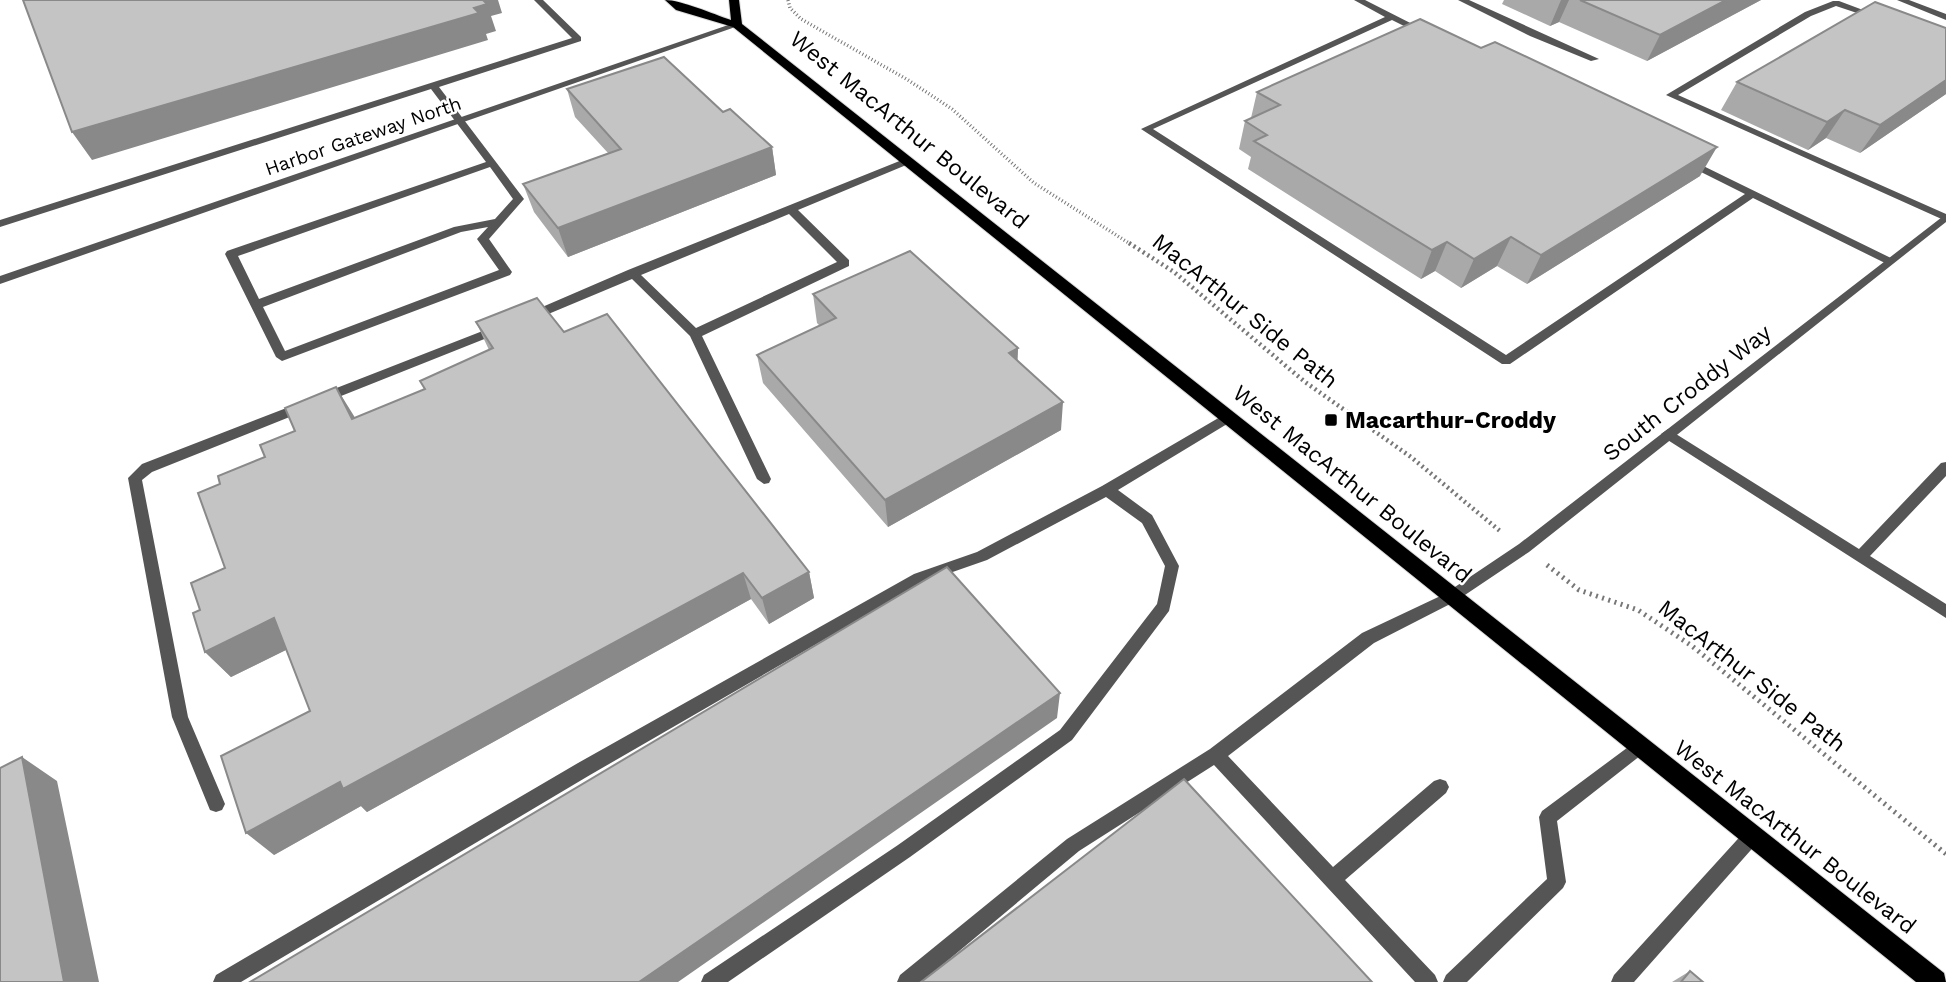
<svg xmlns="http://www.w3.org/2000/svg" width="1946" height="982" font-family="'Work Sans',sans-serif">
  <rect width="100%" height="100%" fill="#fff"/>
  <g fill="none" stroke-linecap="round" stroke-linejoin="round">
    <defs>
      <path id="primary" d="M665,0c16,0 48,14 66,20l-2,-20h10l3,24 1202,949 2,9h-30l-1183,-955 -57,-17z"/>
    </defs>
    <use href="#primary" stroke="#dbdbdb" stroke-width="2"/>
    <path stroke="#777" stroke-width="3.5" stroke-dasharray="1 2.5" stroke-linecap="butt" d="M788,0l2,8 11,11 107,61 44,29 82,74 98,62"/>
    <path stroke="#777" stroke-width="4.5" stroke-dasharray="2 3.5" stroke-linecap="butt" d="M1129,243l45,29 131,110 106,75 89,74"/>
    <path stroke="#777" stroke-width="5" stroke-dasharray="2 4.5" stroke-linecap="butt" d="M1547,565l32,25 59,20 54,36 254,208"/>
    <path fill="#555" fill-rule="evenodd" d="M534,0h9l38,37v4l-142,46 85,112 -35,40 23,33 -2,3 -228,86 -6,-4 -51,-103 2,-3 259,-89 -55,-73 -431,138v-7l572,-182zM490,167l23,32 -18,20 -41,8 -195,72 -21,-43zM488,227l-11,12 22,31 -214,81 -22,-44 198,-75z
      M1354,0h11l65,33 -8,2 -30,-15 -239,109 353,226 239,-161 -60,-30v-4l4,-1 206,101 -2,3h-8l-132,-65 -243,166h-8l-361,-235 244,-112z
      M1458,0h11l130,59 -8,2 -61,-25z
      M1897,0h12l37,14v6z
      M1833,1h6l40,15 -4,3 -39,-13 -25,10 -133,79 268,119v7l-280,-126 139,-83z
      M907,158l4,1v4l-113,47 51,50v6l-147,70 69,143 -2,4 -5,1 -7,-5 -67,-143 -58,-57 -98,41 -4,1 -6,-4 2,-3 102,-44zM789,214l48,48 -141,66 -55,-53z
      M498,325l6,4 -2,3 -176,70h-10l-1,-3 1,-3z
      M302,402l7,5 -2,3 -155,62 -10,8 46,237 37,87 -3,6 -6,2 -6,-2 -38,-93 -44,-239 14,-14z
      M1227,413l5,2 2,3 -2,3 -114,69 34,25 27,51 -10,45 -97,129 -162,117 -182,125h-27l3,-7 194,-130 162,-115 97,-126 8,-38 -23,-43 -36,-26 -119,63 -63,22 -334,193 -349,207h-28l3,-7 362,-212 336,-189 63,-22 125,-66z
      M1668,429l191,120 82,-86 5,-1v14l-76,80 76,48v14l-283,-181 -2,-3z
      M1451,591l5,2 3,4 -3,4 -82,42 -146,113 105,111 101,-86 6,-2 6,2 3,6 -3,6 -101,87 90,95 3,7h-23l-201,-217 -135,86 -157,131h-25l3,-7 167,-136 143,-90 152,-116z
      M1639,739l6,3 2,5 -2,5 -88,69 9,61 -3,6 -96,94h-24l3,-7 101,-96 -8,-62 3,-6z
      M1752,827l6,3 3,6 -3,6 -124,140h-23l3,-7 132,-145z"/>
    <path fill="#555" fill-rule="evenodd" d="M734,23l7,2 -741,259v-8z
      M1946,214v8l-417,330 -73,49 -5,2 -5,-2 -3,-4 3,-4 73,-49z"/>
    <use href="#primary" fill="#000" fill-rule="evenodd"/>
  </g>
  <path fill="#a9a9a9" d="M1504,0h257l-114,61 -88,-39 -9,4 -48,-22z
    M1737,82l209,12 -86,59 -34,-15 -18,12 -87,-40z
    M567,89l156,23 49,35 4,28 -208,82 -34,-45 -11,-28 85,-31 -33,-36z
    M1257,92l443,84 -173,108 -30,-18 -36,22 -26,-17 -14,8 -173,-110 3,-12 -12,-8 6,-28 6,-3z
    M813,294l205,54 -1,12 44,70 -173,97 -125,-144 -6,-28 63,-29 -3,-3z
    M476,322l88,10 245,240 5,26 -45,26 -18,-25 -384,213 -6,-6 -87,49 36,-144 -24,-61 -55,27 -26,-25 -5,-42 25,-42 -5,-84 135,-66 70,-29 64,-39z
    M1690,971l13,11h-31z"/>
  <path fill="#898989" d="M478,0h20l4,13 -11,3 5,15 -10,3 2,6 -396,120 -20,-28 402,-124z
    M1561,0h8l-10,22 -9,4z
    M1726,0h35l-114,61 13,-26z
    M1946,80v14l-86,59 20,-28z
    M1845,110l-19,28 -18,12 19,-28z
    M772,147l4,28 -208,82 -10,-29z
    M1717,147l-17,29 -173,108 14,-29z
    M1511,237l-14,29 -36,22 13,-29z
    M1447,242l-12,29 -14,8 11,-29z
    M1018,348l-1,28 -8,-23z
    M336,387l18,29 16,32 -18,-29z
    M1063,402l-2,28 -173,97 -3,-27z
    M809,572l5,26 -45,26 -7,-26z
    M743,573l8,26 -384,213 -6,-6 -87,49 -28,-22 94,-51z
    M274,618l24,26 -67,33 -26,-25z
    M1060,693l-3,25 -379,264h-39z
    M22,757l35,24 42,201h-35z"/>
  <path fill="#c4c4c4" stroke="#898989" stroke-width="2" d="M23,0h460l4,4 -13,4 5,5 -407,119z
    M1580,0h146l-66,35z
    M1875,2l71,26v52l-66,45 -35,-15 -18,12 -90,-40z
    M1420,19l61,29 14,-6 222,105 -176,108 -30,-18 -37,22 -27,-17 -15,8 -178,-109 13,-6 -22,-14 35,-16 -23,-13z
    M664,57l59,55 7,-3 42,38 -214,81 -35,-44 98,-35 -54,-60z
    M910,251l108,97 -9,5 54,49 -178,98 -128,-145 79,-37 -23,-24z
    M537,298l27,34 43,-18 202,258 -47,26 -19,-25 -400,216 -3,-7 -94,51 -25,-77 89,-45 -36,-93 -69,34 -12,-39 7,-3 -9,-27 34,-15 -27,-75 22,-9 -2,-8 47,-19 -5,-12 35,-14 -10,-23 51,-21 16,32 73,-30 -5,-8 73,-33 -17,-26z
    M947,567l113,126 -421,289h-389z
    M22,757l42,225h-64v-214z
    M1184,779l188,203h-451z
    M1690,971l13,11h-22z"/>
  <rect fill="#000" stroke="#fff" stroke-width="2.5" x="1324" y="413" width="14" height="14" rx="3.5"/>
  <g text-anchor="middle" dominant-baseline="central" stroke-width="5" stroke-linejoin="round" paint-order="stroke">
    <g font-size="19" fill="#000" stroke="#fff">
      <text transform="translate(363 136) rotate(-19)">Harbor Gateway North</text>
    </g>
    <g font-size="23" fill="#000" stroke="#fff">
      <text transform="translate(909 130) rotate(39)">West MacArthur Boulevard</text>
      <text transform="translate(1245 311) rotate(39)">MacArthur Side Path</text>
      <text transform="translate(1687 393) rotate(-38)">South Croddy Way</text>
      <text transform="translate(1352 484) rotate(39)">West MacArthur Boulevard</text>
      <text transform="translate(1752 676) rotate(38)">MacArthur Side Path</text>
      <text transform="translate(1795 837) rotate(38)">West MacArthur Boulevard</text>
    </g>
    <g font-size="23" font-weight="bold" fill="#000" stroke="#fff" text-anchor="start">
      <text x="1345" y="420">Macarthur-Croddy</text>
    </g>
  </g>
</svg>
